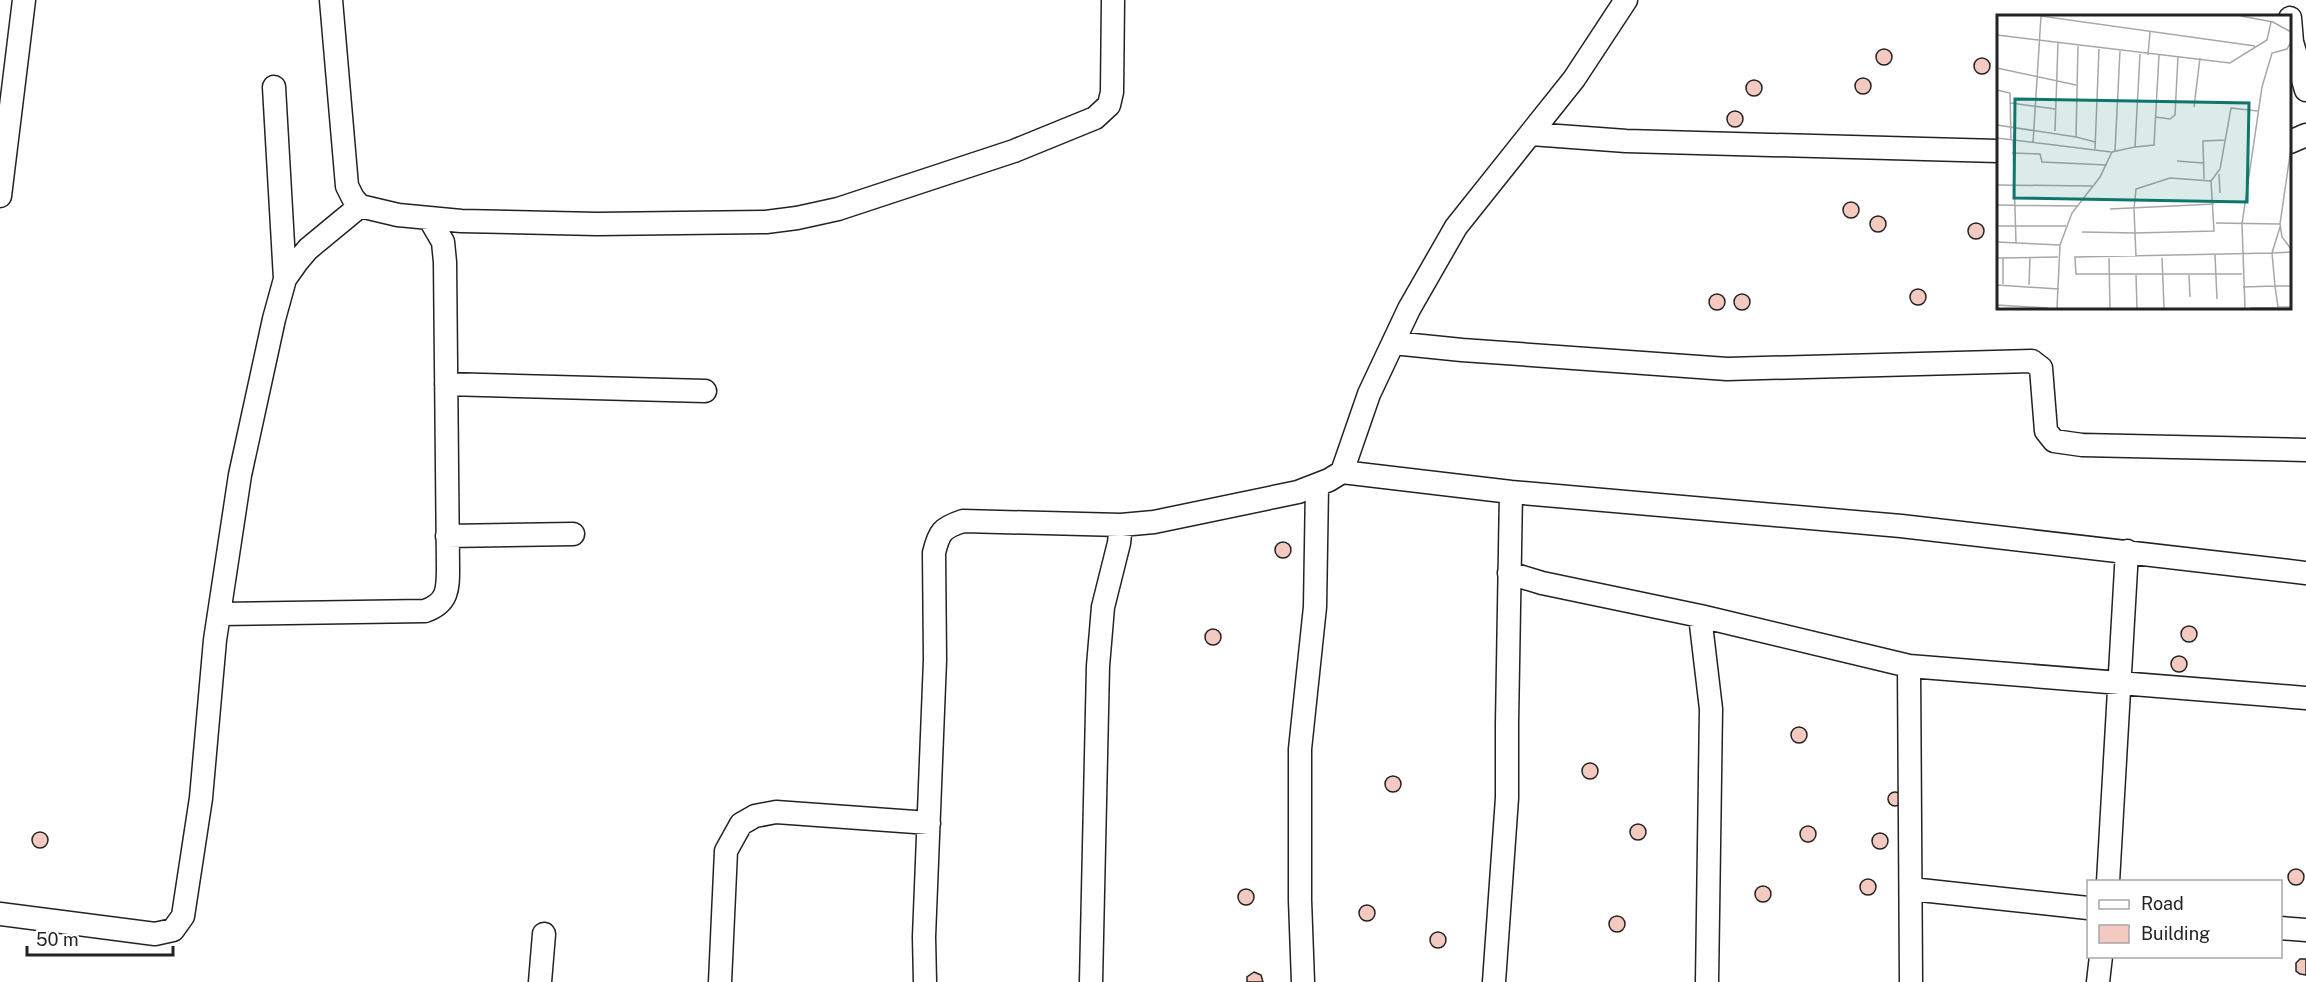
<svg xmlns="http://www.w3.org/2000/svg" width="2306" height="982" font-family="'Public Sans',sans-serif">
  <rect width="100%" height="100%" fill="#fff"/>
  <path fill="#f3c9c0" stroke="#222" stroke-width="1.5" d="M1876 57a8 8 0 1 1 16 0a8 8 0 1 1-16 0Z
    M1974 66a8 8 0 1 1 16 0a8 8 0 1 1-16 0Z
    M1855 86a8 8 0 1 1 16 0a8 8 0 1 1-16 0Z
    M1746 88a8 8 0 1 1 16 0a8 8 0 1 1-16 0Z
    M1727 119a8 8 0 1 1 16 0a8 8 0 1 1-16 0Z
    M1843 210a8 8 0 1 1 16 0a8 8 0 1 1-16 0Z
    M1870 224a8 8 0 1 1 16 0a8 8 0 1 1-16 0Z
    M1968 231a8 8 0 1 1 16 0a8 8 0 1 1-16 0Z
    M1910 297a8 8 0 1 1 16 0a8 8 0 1 1-16 0Z
    M1734 302a8 8 0 1 1 16 0a8 8 0 1 1-16 0Z
    M1709 302a8 8 0 1 1 16 0a8 8 0 1 1-16 0Z
    M1275 550a8 8 0 1 1 16 0a8 8 0 1 1-16 0Z
    M2181 634a8 8 0 1 1 16 0a8 8 0 1 1-16 0Z
    M1205 637a8 8 0 1 1 16 0a8 8 0 1 1-16 0Z
    M2171 664a8 8 0 1 1 16 0a8 8 0 1 1-16 0Z
    M1791 735a8 8 0 1 1 16 0a8 8 0 1 1-16 0Z
    M1582 771a8 8 0 1 1 16 0a8 8 0 1 1-16 0Z
    M1385 784a8 8 0 1 1 16 0a8 8 0 1 1-16 0Z
    M1888 799a7 7 0 1 1 14 0a7 7 0 1 1-14 0Z
    M1630 832a8 8 0 1 1 16 0a8 8 0 1 1-16 0Z
    M1800 834a8 8 0 1 1 16 0a8 8 0 1 1-16 0Z
    M32 840a8 8 0 1 1 16 0a8 8 0 1 1-16 0Z
    M1872 841a8 8 0 1 1 16 0a8 8 0 1 1-16 0Z
    M2288 877a8 8 0 1 1 16 0a8 8 0 1 1-16 0Z
    M1860 887a8 8 0 1 1 16 0a8 8 0 1 1-16 0Z
    M1755 894a8 8 0 1 1 16 0a8 8 0 1 1-16 0Z
    M1238 897a8 8 0 1 1 16 0a8 8 0 1 1-16 0Z
    M1359 913a8 8 0 1 1 16 0a8 8 0 1 1-16 0Z
    M1609 924a8 8 0 1 1 16 0a8 8 0 1 1-16 0Z
    M1430 940a8 8 0 1 1 16 0a8 8 0 1 1-16 0Z
    M2300,959h6v16l-6,-1 -4,-3v-8z
    M1254,972l7,3 2,7h-16v-5z"/>
  <g fill="none" stroke-linecap="round" stroke-linejoin="round">
    <defs>
      <path id="minor" d="M331,0l16,186 6,12 7,8 38,9 63,6 136,3 169,-2 31,-4 41,-9 176,-58 81,-33 14,-13 3,-13 1,-92
        M2290,18l2,24 14,48
        M274,87l11,192
        M1531,134l95,7 372,10
        M2290,142l16,-7
        M0,196l24,-196
        M1393,343l69,7 265,19 305,-8 9,7 5,63 8,10 28,4 224,5
        M446,384l259,7
        M1342,472l169,20 390,34 405,47
        M447,536l126,-2
        M1509,573l33,10 158,33 11,93 -4,273
        M219,614l206,-3c23,-8 23,-22 23,-43l-3,-306 -2,-20 -14,-24
        M1700,616l209,50 397,32
        M1909,666l2,316
        M2108,882l19,-331
        M1911,889l177,19
        M0,914l155,20 18,-4 10,-14 18,-118 14,-158 25,-165 34,-156 11,-40 12,-17 11,-13 52,-43
        M2280,928l26,2
        M540,982l4,-48
        M720,982l6,-131 15,-27 14,-8 21,-4 153,11
        M925,982l-1,-45 11,-277 -1,-107c5,-21 8,-25 29,-32l158,4
        M1091,982l7,-316 5,-59 16,-64 2,-18 33,-3 144,-30 31,-12 13,-8 27,-78 40,-85 47,-82 118,-148 52,-79
        M1303,982l-3,-82v-151l15,-142 2,-121
        M1494,982l13,-184v-75l4,-231
        M2098,982l3,-26"/>
    </defs>
    <use href="#minor" stroke="#222" stroke-width="25"/>
    <use href="#minor" stroke="#fff" stroke-width="22"/>
  </g>
  <g transform="translate(1997 15)">
    <rect width="294" height="294" fill="#fff"/>
    <path fill="none" stroke="#a7a7a7" stroke-width="1.5" d="M244,1l32,6 18,10M0,20l233,28 37,-23 4,-18M81,31l-2,91 19,5M151,40l2,-23M0,53l79,17M0,75l13,3 1,47M14,88l44,6M197,92l6,-49M158,102l15,2 5,-4 3,-59M0,110l79,12M58,116l3,-88M0,123l114,14M16,125l3,103M36,128l8,-127 214,30M138,132l19,-2 5,-90M294,133l-11,76 2,13 9,12M98,134l4,-100M118,136l5,-100M15,138l28,1 2,8 65,3M180,146l26,2M222,159l1,19M207,164l-1,-38 23,-1M214,166l9,-12 11,-61 27,3M0,170l95,1M0,190l81,1M113,194l104,-5M219,208l64,1M0,211h69M283,212l-8,26 19,-1M85,217l53,1 79,-2 -3,-50 -41,-3 -34,11 -2,20 2,48M0,227l63,3M218,240l2,44M0,243l61,-1M6,243v26M112,243l1,50M165,243l2,50M245,259h-166l-1,-17 197,-4 3,33h16M139,260l1,33M192,260l1,22M0,270l62,4M32,270l1,-28M246,272l32,-1 3,21M0,290l51,3M60,293l3,-63 12,-32 28,-36 12,-25 23,-5 5,-93M248,293l-3,-84 20,-137 10,-34 15,-4 4,-7M253,293l41,-1"/>
    <path fill="#0f766e" fill-opacity="0.15" stroke="#0f766e" stroke-width="3" d="M18,84l234,4 -2,99 -233,-4z"/>
    <rect width="294" height="294" fill="none" stroke="#222" stroke-width="3"/>
  </g>
  <rect x="2087" y="880" width="195" height="78" fill="#ffffff" stroke="#a7a7a7" stroke-width="1.5"/>
  <rect x="2099" y="900" width="30" height="9" fill="#ffffff" stroke="#a7a7a7" stroke-width="1.5"/>
  <text x="2141" y="910" font-size="18" fill="#222222">Road</text>
  <rect x="2099" y="925" width="30" height="18" fill="#f3c9c0" stroke="#a7a7a7" stroke-width="1.5"/>
  <text x="2141" y="940" font-size="18" fill="#222222">Building</text>
  <path d="M27 946v9h146v-9" fill="none" stroke="#222222" stroke-width="3"/>
  <text x="36" y="946" font-size="18" fill="#222222" stroke="#ffffff" stroke-width="4.5" paint-order="stroke">50 m</text>
</svg>
